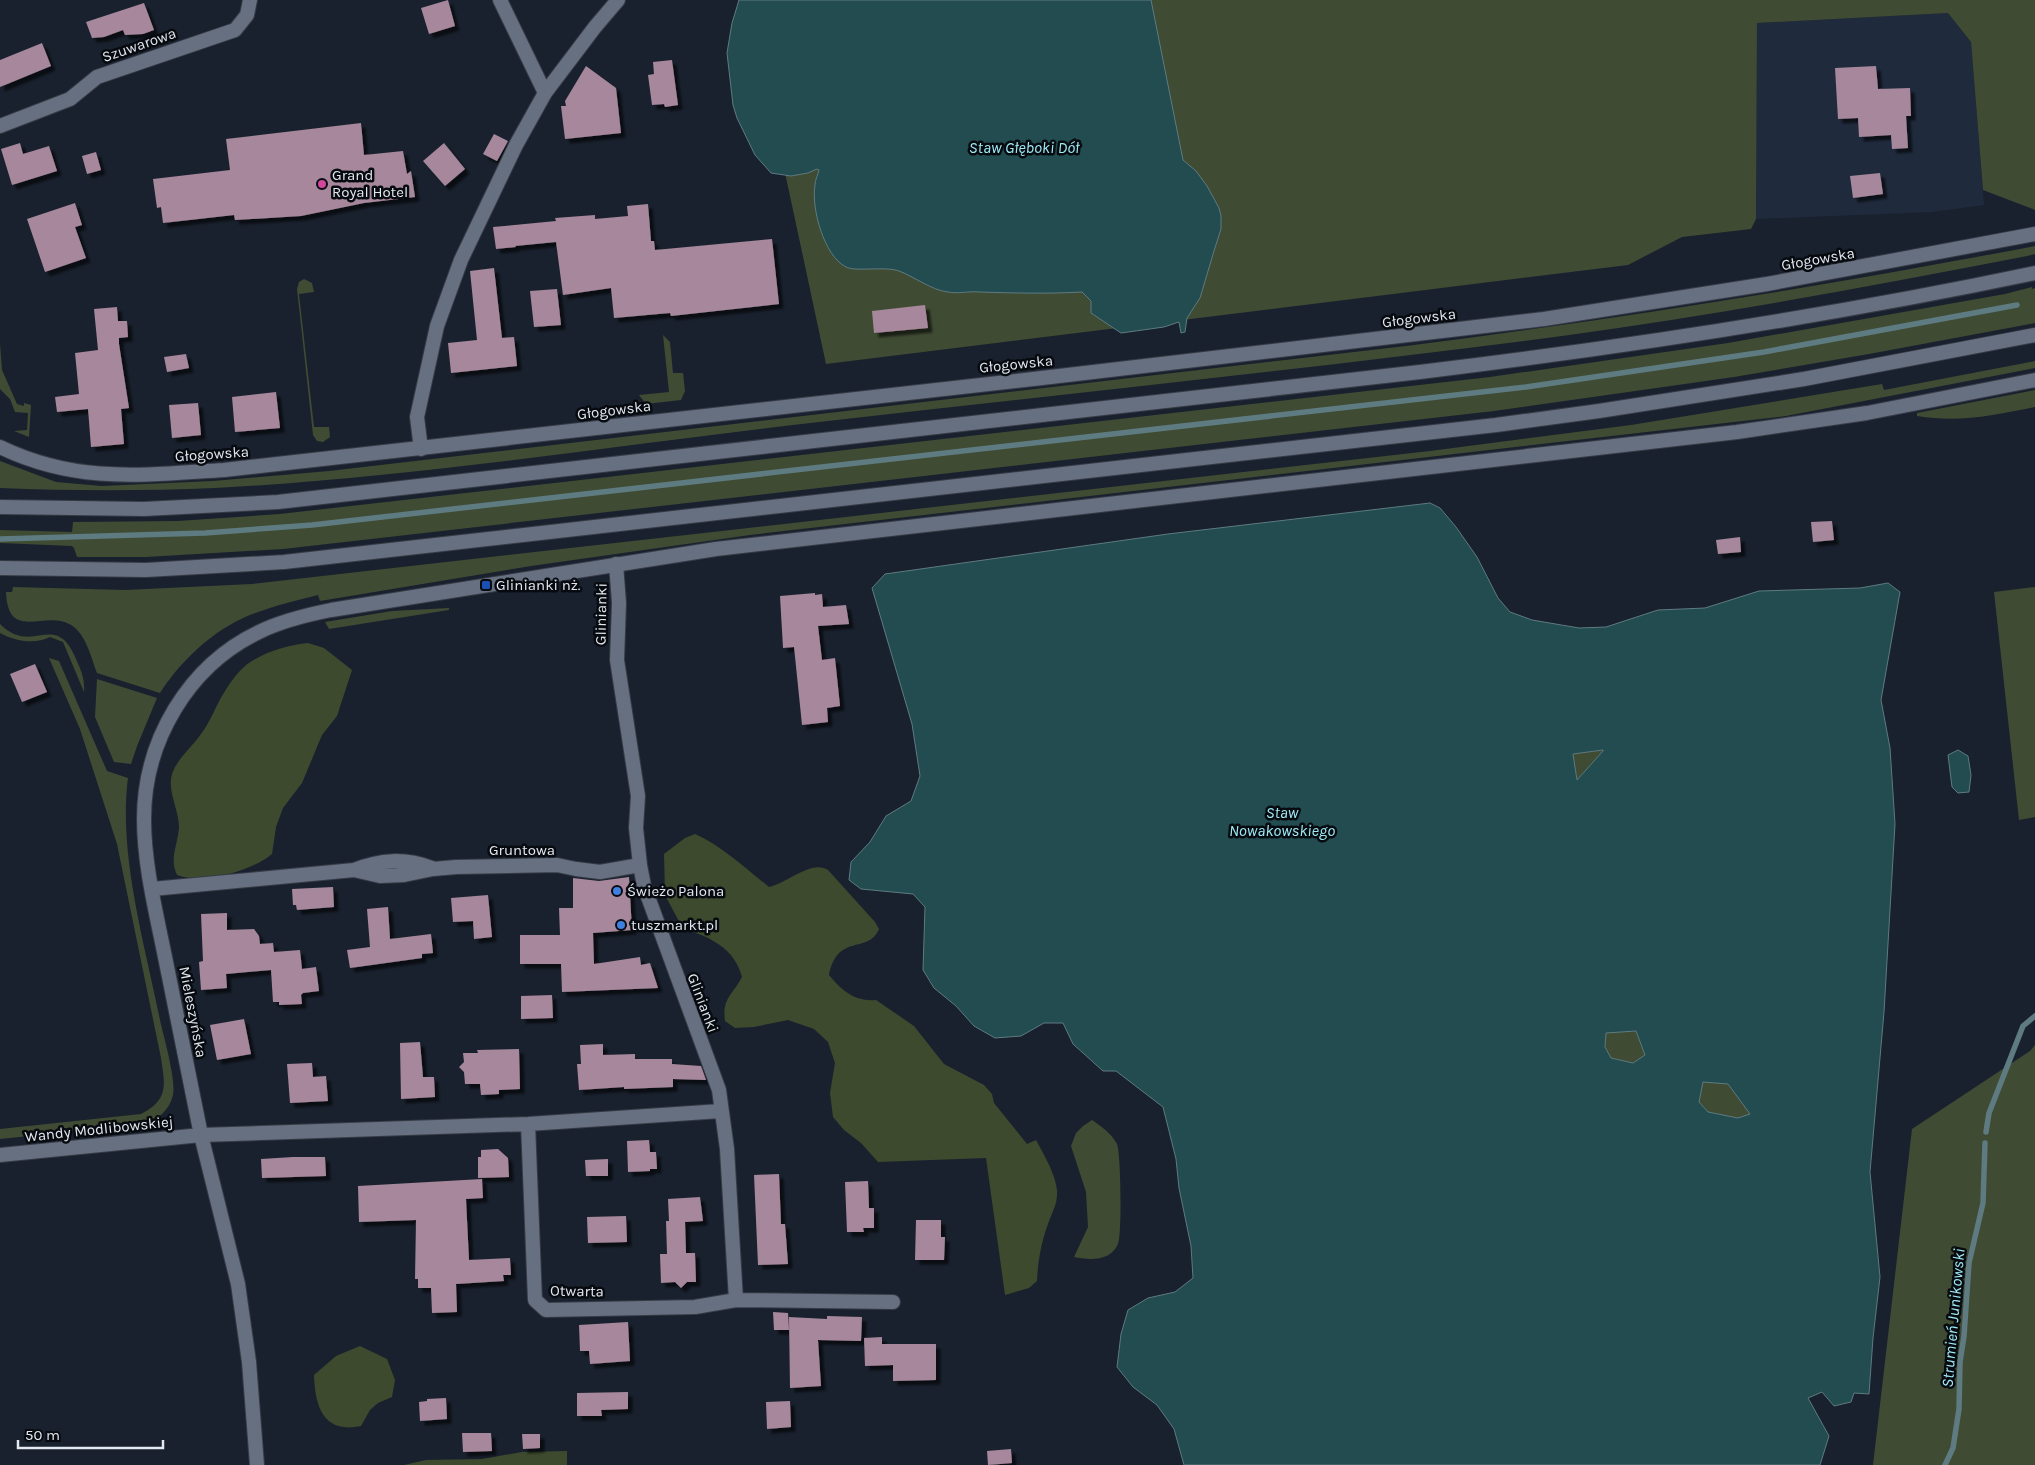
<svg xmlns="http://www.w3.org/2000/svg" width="2035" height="1465" font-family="Karla,sans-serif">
  <defs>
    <filter id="shadow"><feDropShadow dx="4.5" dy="4.5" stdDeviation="1" flood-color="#0009"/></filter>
  </defs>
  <rect width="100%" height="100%" fill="#19212e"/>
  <path fill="#1f2a3d" d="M1948,13l23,29 13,163 -52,7 -176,7 1,-196z"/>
  <path fill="#404b33" d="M748,0h1287v210l-52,-20 -12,-148 -23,-29 -191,10 -1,196 -5,10 -69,8 -54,28 -802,99z
    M2035,246v8l-8,2c-155,30 -309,59 -465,80 -244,32 -490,57 -734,85 -204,23 -408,56 -613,67 -71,3 -143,3 -215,0v-27l56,21 46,4 111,-5 116,-10 1077,-125c211,-27 420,-60 629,-100z
    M304,279l8,4 2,9 -15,2 15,133h15l1,10 -7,5 -6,-1 -4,-6 -16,-146 2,-7z
    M2032,287v2l3,-1v35l-166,31 -135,23 -240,34 -1211,138 -137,8h-69l-3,-9 -2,-2 -72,-3v-13l72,2 1,-10 105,-1 102,-7 1210,-137 238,-34 277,-49z
    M663,335l7,7 3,31h10l2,18 -4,9 -35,4 -7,-9 30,-3z
    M0,344l2,26 15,34 7,2v-3l7,2 -2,32 -15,-6 13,-1 1,-17 -13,-1 -5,-13 -10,-10z
    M2035,361v7l-249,48 -1036,119 -219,31 -211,35 -2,-6c-27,7 -58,14 -83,27 -30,16 -57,43 -75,71l-63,-20c-6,-16 -11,-39 -26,-48 -26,-16 -63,18 -65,-33h6l1,-5 112,3 127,-6 1178,-133 201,-26 251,-41 2,6z
    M2035,390v17c-43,8 -74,16 -118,9v-3z
    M2035,587v230l-16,3 -25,-228z
    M449,608v2l-120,19 -4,-7 67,-11z
    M0,624c33,33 55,-15 76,35 5,11 9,20 8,33l-21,-50 -13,-5c-16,8 -35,4 -50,-4z
    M49,658l10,3 48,110 21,7c-10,76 17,167 32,242 4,18 16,59 13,75 -3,14 -15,25 -28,29l-145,15v-10l141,-15c28,-14 24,-29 20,-56l-44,-214 -37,-115z
    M97,679l60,19 -20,48 -6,18 -17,-2 -19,-45z
    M1604,750l-27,30 -4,-26z
    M1636,1031l9,24 -12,8 -22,-5 -6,-11 1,-15z
    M2035,1045v420h-162l39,-336 118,-78z
    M1703,1081l25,3 23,30 -13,4 -30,-6 -9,-10z
    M1092,1120c10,7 19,13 25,24 4,10 5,91 1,100 -8,18 -29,16 -44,13l14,-30 -2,-35 -15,-46 5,-13 7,-7z"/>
  <path fill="#3d4a2e" d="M308,643l16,5 28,22 -15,46 -15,19 -20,48 -19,25 -7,19 -4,27c-20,17 -70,31 -95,21 -8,-17 1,-30 2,-48 0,-17 -12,-36 -7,-53 5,-15 20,-27 29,-40 10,-13 15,-29 24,-43 5,-8 12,-18 19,-24 16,-14 43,-22 64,-24z
    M695,834c27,12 50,34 74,53 18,-4 43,-28 59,-17l47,52 4,7c-11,26 -41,3 -50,46 12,15 26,27 47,25l38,26 30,38 40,21 8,9 2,9 33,41 9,-4c8,15 19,33 21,50 1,14 -5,22 -9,34 -7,19 -10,37 -11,57l-8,7 -24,7 -19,-137 -108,4 -17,-19 -17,-13 -11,-13 -3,-24 5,-30 -7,-21 -14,-13 -26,-9 -34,7 -19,1 -10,-7c-3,-23 7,-25 17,-44 -7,-28 -32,-41 -59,-48l-18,-34 -1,-41 21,-16z
    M360,1346l27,13 8,21 -3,17 -14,6 -8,7 -9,16c-38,8 -46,-20 -47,-51l22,-19z
    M567,1451v14h-163l22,-5 56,-1 40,-7z"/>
  <path fill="#234c51" stroke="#5d7b81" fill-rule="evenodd" d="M739,0h412l32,160 13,11 11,15 12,22 2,8v13l-7,22 -14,47 -13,20 -2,14 -4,1 -2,-11 -15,5 -43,6 -30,-20v-12l-9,-9c-35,2 -68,1 -103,0 -10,-1 -21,2 -31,0 -17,-2 -33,-15 -49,-21 -14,-5 -44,1 -53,-4 -22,-11 -35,-59 -31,-82 0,-5 3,-10 4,-15l-2,-1 -9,4 -17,3 -20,-3 -16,-18 -18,-37 -4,-13 -6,-52 5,-30z
    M1430,503l10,5 16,19 21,30 21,41 12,14 22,8 47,8 27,-1 52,-17 47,-2 54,-17 101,-3 28,-5 12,9 -19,108 9,48 5,76 -11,188 -14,160 10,105 -7,61 -4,56 -15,-1 -3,9 -17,4 -12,-14 -14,6 21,38 -9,29h-636l-10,-36 -17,-24 -24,-18 -16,-20 4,-33 7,-24 20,-12 27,-6 18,-14 -2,-32 -12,-58 -3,-29 -13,-52 -47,-36h-13l-30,-27 -10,-21h-19l-23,13 -26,2 -21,-12 -18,-20 -22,-18 -11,-18 2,-63 -12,-13 -52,-5 -12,-9 2,-18 19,-20 16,-26 25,-15 9,-25 -8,-52 -40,-136 13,-14 283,-40zM1603,750v1l-26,29 -4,-26zM1636,1031l9,24 -12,8 -22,-5 -6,-11 1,-14zM1703,1082l25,2 22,30 -12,4 -30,-6 -9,-10z
    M1958,750l10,6 3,19 -2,17 -11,1 -6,-6 -4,-32z"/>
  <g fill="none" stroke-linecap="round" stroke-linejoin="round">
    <path stroke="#5d7b81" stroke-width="5.5" d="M0,539l205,-6 107,-8 1214,-138 238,-35 253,-47
      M1986,1132l3,-19 34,-87 12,-10
      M1945,1465l8,-17 6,-39 1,-47 4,-26 5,-73 14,-60 2,-60"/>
  </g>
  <path fill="#a6879b" filter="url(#shadow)" d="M448,0l7,26 -26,8 -8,-26z
    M144,3l10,27 -11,4 -18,1 -2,-5 -19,7 -12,1 -6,-16z
    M42,43l9,23 -51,21v-27z
    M672,60l6,45 -13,2 -1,-3 -12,1 -4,-30 6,-1 -1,-12z
    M586,66l30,22 5,45 -56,6 -4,-33h5l-1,-5z
    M1876,66l2,23 32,-1 1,28h-5l2,32 -16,1 -1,-14 -32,2 -1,-19 -20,1 -3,-51z
    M361,123l3,32 39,-4 4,23 4,-3 4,26 -51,6 -63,13 -66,4 -1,-5 -71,8 -2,-16 -4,1 -4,-29 77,-9 -4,-31z
    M494,134l14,7 -11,20 -14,-7z
    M20,143l3,11 26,-8 8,25 -45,14 -11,-36z
    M444,143l21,26 -20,17 -22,-25z
    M96,152l5,18 -14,4 -5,-18z
    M1880,173l3,21 -30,4 -3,-22z
    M75,203l7,22 -7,2 11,31 -41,14 -18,-53z
    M648,204l3,37h3l1,9 117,-11 7,65 -108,12 -1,-3 -56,5 -3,-30 -48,7 -7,-53 -41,4 1,1 -20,2 -3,-22 63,-6 -1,-3 40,-3v4l33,-3 -1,-10z
    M494,268l8,70 12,-1 3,29 -66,7 -3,-30 29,-3 -7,-69z
    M557,289l4,36 -27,2 -4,-36z
    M925,305l3,23 -54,5 -2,-22z
    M117,307l1,14h9l1,16 -9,1v6l10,64 -8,1 3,35 -33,3 -3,-38 -31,3 -2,-15 24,-3 -4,-41 23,-3 -4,-41z
    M186,354l3,14 -22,4 -3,-15z
    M276,392l4,36 -45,4 -3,-35z
    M198,403l3,32 -29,3 -3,-33z
    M1832,521l2,19 -21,2 -2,-20z
    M1740,537l1,15 -23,2 -2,-14z
    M815,593v2l7,-1 1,13 23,-2 3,19 -31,2 4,34 13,-2 5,48 -13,2 1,14 -26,3 -8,-78 -11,1 -3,-52z
    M35,664l12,28 -25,10 -12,-28z
    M629,877l3,53 -39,3 1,31 46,-7 1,8 9,-2 8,25 -96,4 -1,-28h-41v-29h40l-1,-27h14v-30l26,3z
    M333,887l1,20 -37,3 -1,-5h-3l-1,-16z
    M488,895l4,42 -18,2 -1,-18 -20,1 -2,-24z
    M388,907l2,32 41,-5 2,19 -11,1v4l-72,10 -3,-18 23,-3 -3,-38z
    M227,913v17l27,-1 5,7 1,8 13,-1 1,9 26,-2 2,19 14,-2 3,24 -16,2 -2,2 1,9 -23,1v-3h-6l-2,-32 -45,4 1,14 -26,2 -2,-28 4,-1 -2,-47z
    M552,995l1,23 -32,1v-23z
    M244,1019l7,35 -34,6 -7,-35z
    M420,1042l3,35h11l1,20 -34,2 -1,-56z
    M603,1044v11l32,-1v5h37v5l29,2 5,14 -33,-1v8l-49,2v-2l-45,3 -2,-26h4l-1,-19z
    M519,1049l1,40 -21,1v4l-18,1 -1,-11h-15l-1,-12 -5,-5 5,-5 -1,-9h15l-1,-3z
    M312,1063l1,14 13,-1 2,25 -38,2 -3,-39z
    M649,1140l1,12h6l1,17h-7v2l-22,1 -1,-31z
    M498,1149l10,9 1,19 -31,1v-21h3v-7z
    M293,1157h32l1,19 -64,2 -1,-19z
    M608,1159v17h-22l-1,-16z
    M779,1174l2,50h4l3,40 -30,1 -4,-90z
    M482,1179l1,19 -17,1 3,61 41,-2 1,17h-8l1,6 -48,3 1,28 -25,1 -1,-25h-13v-9h-3l1,-59 -57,2 -1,-36z
    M868,1181l1,27h5v20h-11l1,4h-17l-2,-50z
    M700,1197l3,24 -18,1 1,31h9l1,29h-9l-6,6 -6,-6 -14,1 -1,-29h7l-1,-33h3l-1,-22z
    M626,1216l1,26 -39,1 -1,-26z
    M916,1220h25v17h4l-1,23h-29z
    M773,1312l15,1 1,17h-15z
    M827,1316l35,1 -1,24 -43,-1 3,46 -31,2 -1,-71 38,2z
    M628,1322l2,39 -40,3 -1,-13h-9l-1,-26z
    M882,1337v7h54v36l-43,1v-16l-28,1 -1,-28z
    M628,1392v17l-27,1 1,6h-25v-23z
    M446,1398l1,21 -27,2 -1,-19 8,-1v-2z
    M790,1401l1,26 -24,2 -1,-27z
    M462,1433h29l1,18 -29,1z
    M522,1434h18v14l-17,1z
    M1011,1449l1,14 -24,2 -1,-14z"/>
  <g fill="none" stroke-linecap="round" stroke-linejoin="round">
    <defs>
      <path id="minor" d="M500,0l45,93
        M0,126l70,-27 27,-22 138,-47 12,-15 3,-15
        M421,449l-4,-32 20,-91 24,-66 55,-115 29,-52 50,-66 23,-27
        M616,564l3,39 -2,57 21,136 -2,32 4,37 4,21 75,204 8,59 9,151 157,2
        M354,870c27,-11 51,-12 78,-2
        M152,889l202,-19 26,6 24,-1 29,-6 23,-2 101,-2 19,4 24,3 40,-7
        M528,1124l7,176 11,10 149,-3 41,-7
        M257,1465l-8,-103 -11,-78 -37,-149 327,-11 193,-13"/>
      <path id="tertiary" d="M0,447c77,37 142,28 224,23l818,-92 502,-59 223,-35 268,-50
        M0,1155l201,-20c-12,-59 -24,-119 -36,-178 -9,-45 -21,-92 -21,-138 0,-78 44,-153 115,-187 22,-11 47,-17 72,-22l385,-61 1021,-117 130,-19 168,-33"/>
      <path id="secondary" d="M0,507l144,2 134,-7 1142,-130c206,-25 411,-56 615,-99
        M0,568l146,2 138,-8 1212,-137 103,-14 205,-32 231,-44"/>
    </defs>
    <use href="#minor" stroke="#363b46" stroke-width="16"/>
    <use href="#tertiary" stroke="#363b46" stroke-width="16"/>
    <use href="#secondary" stroke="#363b46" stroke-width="16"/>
    <use href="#minor" stroke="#677080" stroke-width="14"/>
    <use href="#tertiary" stroke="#677080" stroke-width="14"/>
    <use href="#secondary" stroke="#677080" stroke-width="14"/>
  </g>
  <circle fill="#d1479c" stroke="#070b10" stroke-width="2" cx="322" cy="184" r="5"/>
  <rect fill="#1a4fb4" stroke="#070b10" stroke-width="2" x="481" y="580" width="10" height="10" rx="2.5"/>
  <g fill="#3f7fe0" stroke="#070b10" stroke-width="2">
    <circle cx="617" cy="891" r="5"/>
    <circle cx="621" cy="925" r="5"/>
  </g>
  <g text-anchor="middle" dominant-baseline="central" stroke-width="5" stroke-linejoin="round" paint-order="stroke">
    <g font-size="15" fill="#e3e8f1" stroke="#070b10">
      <text transform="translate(139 45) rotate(-19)">Szuwarowa</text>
      <text transform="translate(1818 259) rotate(-10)">Głogowska</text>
      <text transform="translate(1419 318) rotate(-7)">Głogowska</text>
      <text transform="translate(1016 364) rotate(-6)">Głogowska</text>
      <text transform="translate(614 410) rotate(-7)">Głogowska</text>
      <text transform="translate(212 454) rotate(-4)">Głogowska</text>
      <text transform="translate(601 614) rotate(-89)">Glinianki</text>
      <text x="522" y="850">Gruntowa</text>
      <text transform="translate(703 1003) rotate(69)">Glinianki</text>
      <text transform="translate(193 1012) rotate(79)">Mieleszyńska</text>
      <text transform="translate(99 1129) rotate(-6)">Wandy Modlibowskiej</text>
      <text transform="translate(577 1291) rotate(1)">Otwarta</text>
    </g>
    <g font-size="15" fill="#e3e8f1" stroke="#070b10" text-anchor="start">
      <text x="332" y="175">Grand<tspan x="332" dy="17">Royal Hotel</tspan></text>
      <text x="496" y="585">Glinianki nż.</text>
      <text x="627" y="891">Świeżo Palona</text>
      <text x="631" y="925">tuszmarkt.pl</text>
    </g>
    <g font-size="16" font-style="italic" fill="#9eebf6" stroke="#070b10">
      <text x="1024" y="147">Staw Głęboki Dół</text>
      <text x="1282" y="812">Staw<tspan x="1282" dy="18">Nowakowskiego</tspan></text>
      <text transform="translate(1953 1318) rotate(-85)">Strumień Junikowski</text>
    </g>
  </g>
  <path d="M18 1440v8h145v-8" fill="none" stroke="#e3e8f1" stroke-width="2.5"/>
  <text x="25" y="1440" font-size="15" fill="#e3e8f1" stroke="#070b10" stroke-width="4" paint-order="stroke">50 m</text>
</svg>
